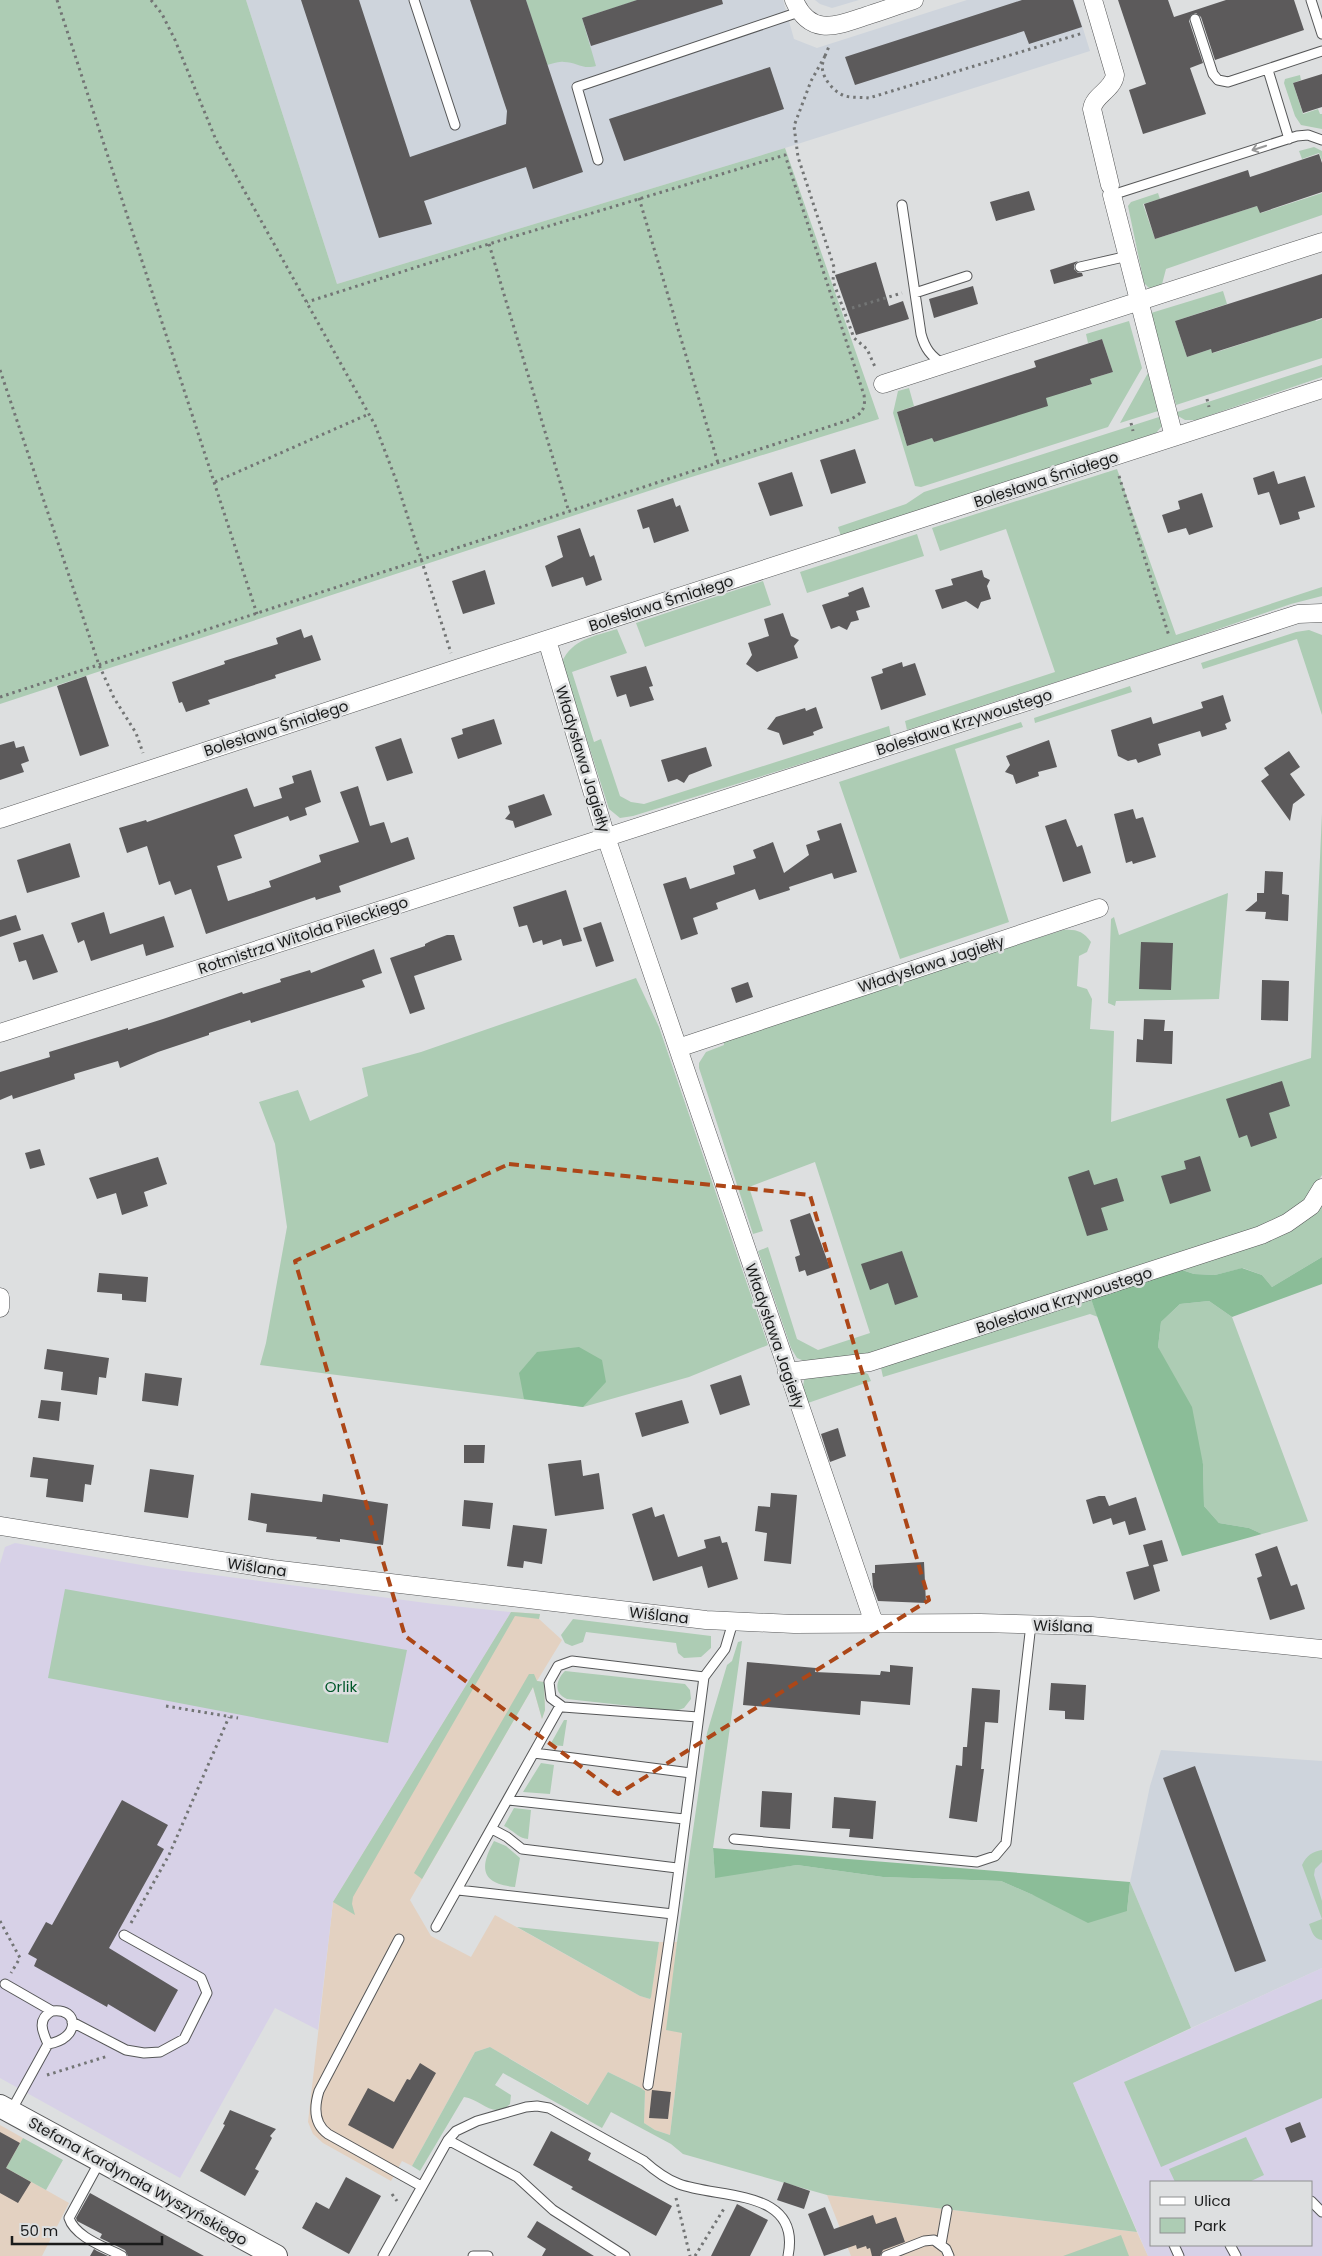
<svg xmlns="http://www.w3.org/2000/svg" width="1322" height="2256" font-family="Poppins,sans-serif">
  <rect width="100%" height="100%" fill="#dddfe0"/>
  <path fill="#e3d1c1" d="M511,1612l29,2 -1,5 23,21 -25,41 7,1 1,28 -3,9 -9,-32 -123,213 21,36 40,21 24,-42 145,81 10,3 9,-57h18l-10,88 15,2 -12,103 -15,-5 -11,-7 1,-32 -4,-3 -33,-16 -19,33 -99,-58 -15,5 -63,114 -10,-5 -11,20 -68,-38 -10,-9 -5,-12 25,-220z
    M0,2125l23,13 -16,30 62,35 -27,53h-42z
    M827,2195l310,37 11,24h-297z"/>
  <path fill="#ced4dc" d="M246,0h537l11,39 23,9 150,-48h107l16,51 -305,97 -448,136z
    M815,0h44l-27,8 -12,-4z
    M1161,1750l161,11v207l-131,60 -61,-146 20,-96z"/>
  <path fill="#d7d1e7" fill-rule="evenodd" d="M15,1543l138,24 281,37 77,8 -178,290 -15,128 -43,-22 -95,170 -180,-100v-514l5,-17z
    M1322,1968v288h-174l-75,-173zM1151,2182h160v63h-160z"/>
  <path fill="#adccb4" d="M0,0h246l91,284 448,-136 94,271 -194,60 -685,225z
    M526,0h112l-56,18 14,48c-13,4 -20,-4 -32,-4 -6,-1 -11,2 -17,3z
    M1300,75l1,5 -8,3 10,31 15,-5 2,5h2v15l-21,-4 -6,-9 -11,-33 1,-4z
    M1314,147l8,4v10l-3,-8 -17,6 -3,-8z
    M1158,193l2,6 -17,5 12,35 102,-33 4,7 61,-20v22l-156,54 -5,19 -10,2 -7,-7 -16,-77 3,-4z
    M1223,291l4,13 -52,17 12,36 24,-8 2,4 10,-3 70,-23 21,-10 2,4 6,-2v39l-146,47 -25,-92z
    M1129,321l13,47 -34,59 -187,60 -6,-1 -22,-73 5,-22 11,-3 5,18 -17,6 10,34 25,-8 2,4 111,-48 25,-3 22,-7 -2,-5 23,-7 -11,-33 -14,4 -2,-9z
    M1322,365v12l-126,43h-11l-7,-4 -1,-4z
    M1148,373l10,38 -38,12z
    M1159,417l3,9 -6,7 -315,103 -3,-9 68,-23 18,-12z
    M1117,469l59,166 146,-48v9l-31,8 -113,39 -271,87 -2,-9 150,-49 -49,-143 -66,22 -8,-23z
    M917,534l7,22 -117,37 -7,-21z
    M763,581l8,24 -126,42 -9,-24z
    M617,629l10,24 -55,19 22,70 7,-3 19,57 11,6 13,2 245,-78 2,10 -258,80 -13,2 -11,-9 -47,-147c10,-23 33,-26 55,-33z
    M1309,630l13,5v80l-25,-76 -94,30 -2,-6 95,-31z
    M1130,686l2,6 -97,31 -1,-5z
    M1021,722l2,5 -68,22 54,173 -109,37 -61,-177z
    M1322,813v362l-15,25 -45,29 -382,123 -71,11 -12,-5 -6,-10 -33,-97 10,-4 29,92 21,11 52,-17 -55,-171 -66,25 14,44 -10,3 -54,-166v-5l7,-11 18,-7 -1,-5 340,-110c13,-1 20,1 28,12l-4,10 -8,4 -2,30 10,3 5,10 -2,30 24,2 -3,91 200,-64z
    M1228,893l-9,106 -103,2 -1,5 -7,-3 3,-84 3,-2 5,18z
    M636,978l23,49 109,318 -79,32 -106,30 -323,-42 6,-22 21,-116 -12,-83 -16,-42 39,-12 12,31 58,-25 -6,-28 59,-16z
    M1322,1203v54l-50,30 -10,-12 -19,-7 -28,7 -21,-1 -15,-5z
    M1091,1299l7,18 -8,-3 -207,63 -2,-9 2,-4z
    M1209,1301l23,16 76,204 -46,13 -13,-6 -30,-5 -15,-17 -1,-42 -45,-117 3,-25 19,-18z
    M858,1369l10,5 3,7 -63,22 -5,-15 1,-8 8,-4z
    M65,1589l342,61 -19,93 -340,-65z
    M511,1612l29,2 -1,5 -24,-3 -162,281 -1,7 3,11 -22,-13z
    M573,1619l138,17v12l-10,9 -17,1 -6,-5 -2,-10 -90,-11 -3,10 -11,4 -7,-3 -4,-8z
    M742,1641l-29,207 2,29 82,-12 86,12 118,4 32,14 94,16 3,-29 61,146 -118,55 64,149 -310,-37 -144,-41 -12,-10 -60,-32 -9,16 -99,-55 -8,12 16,10 -1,9c-17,16 -29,-5 -46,-7l-44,74 -8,-5 63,-114 15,-5 98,58 20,-33 33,16 4,3 -1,32 11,7 15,5 12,-102 -16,-3 11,-88 30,-209 20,-68 5,-4 6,-19z
    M565,1671l120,13 5,6 1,9 -7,9 -8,3 -109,-12c-14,-6 -11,-19 -2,-28z
    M529,1674h5l3,7 7,1 1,28 -3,9 -9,-32 -111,192 -8,-6z
    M564,1720h3l-4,26 -13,-1z
    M541,1763l13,2 -4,29 -27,-2z
    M514,1808l17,2 -3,29c-10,-1 -15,-9 -24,-13z
    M494,1841l12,5 14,12 -5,29c-34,-3 -36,-19 -21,-46z
    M1322,1850v12l-7,7 -1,6 8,26v39c-9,-1 -10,-9 -13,-16l13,-5 -20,-54c5,-10 10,-13 20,-15z
    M517,1927l142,15 -8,55 -1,2 -10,-3z
    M1322,1999v99l-161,69 -37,-85z
    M1246,2137l18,38 -15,7h-74l-6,-13z
    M23,2138l40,22 -17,30 -40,-22z
    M1121,2235l8,21h-66z"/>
  <path fill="#8bbd98" d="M1322,1257v27l-90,33 -23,-16 -29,3 -19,18 -3,25 34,60 11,57 1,42 15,17 30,5 13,6 -80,22 -91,-257 88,-30 15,5 21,1 27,-7 20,7 10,12z
    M579,1347l23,13 4,22 -23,25 -59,-8 -5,-26 18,-21z
    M713,1848l417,34 -3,29 -39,12 -55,-28 -32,-14 -118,-4 -86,-12 -82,13z"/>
  <path fill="#5c5a5b" d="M301,0h58l51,157 96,-33 1,-13 -37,-111h56l57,172 -50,17 -7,-22 -102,34 8,23 -53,14z
    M637,0h85l1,4 -132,42 -9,-28z
    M1022,0h51l9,27 -53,17 -5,-13 -169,54 -10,-28z
    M1118,0h50l6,17 52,-17h68l10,30 -89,30 -14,-43 -5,-4 -5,2 -2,6 14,42 -13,5 16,46 -63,20 -14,-44 17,-6z
    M770,67l14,42 -160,52 -15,-42z
    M1322,74v33l-19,6 -10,-30z
    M1319,154l3,9v29l-62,21 -3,-7 -102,33 -11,-35 104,-34 2,7z
    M1029,191l6,19 -39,11 -6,-19z
    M1078,261l-4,4v4l4,4h4l1,3 -29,8 -4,-14z
    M876,262l13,44 14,-5 6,18 -53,16 -21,-60z
    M1322,274v44l-110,35 -1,-4 -24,8 -12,-36z
    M973,286l5,18 -44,14 -5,-19z
    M1102,339l11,33 -23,7 2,5 -46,14 2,8 -114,36 -2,-4 -25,8 -10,-34 139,-45 -2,-6z
    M855,449l11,34 -35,11 -11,-34z
    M1274,471l4,13 27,-8 10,31 -17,5 2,7 -20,6 -11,-33 -11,3 -5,-17z
    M792,472l11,34 -33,10 -12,-33z
    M1202,493l11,34 -24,8 -3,-7 -18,5 -6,-18 18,-6 -2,-8z
    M673,498l3,9 4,-2 9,26 -35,12 -5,-16 -6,2 -6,-19z
    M580,528l10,29 4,-2 8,25 -16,6 -3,-9 -31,10 -7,-21 18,-9 -6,-21z
    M485,570l10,34 -32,10 -11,-33z
    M982,570l2,7 6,3 -3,6 4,13 -10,3 -3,7 -12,-8 -24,8 -7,-19 18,-5 -2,-6z
    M863,587l7,20 -14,4 3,9 -8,2 -4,8 -8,-4 -8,3 -9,-24 27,-9 -1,-3z
    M783,613l8,23 8,4 -5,6 4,12 -41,14 -11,-8 6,-9 -4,-12 21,-7 -5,-17z
    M301,629l3,9 8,-3 9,25 -46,15 1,3 -68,22 2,4 -24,8 -4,-10 -3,1 -7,-21 53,-18 -1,-3 54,-17 -2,-6z
    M902,662l1,5 12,-4 11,32 -45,15 -10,-33 12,-4 -1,-4z
    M646,666l7,20 -4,1 5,13 -24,7 -4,-13 -9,3 -7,-21z
    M86,676l23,70 -29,10 -23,-70z
    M1223,695l8,26 -6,3 2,5 -25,8 -2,-6 -42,13 3,11 -23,8 -2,-4 -8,2 -10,-5 -7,-26 40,-13 2,7 50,-16 -2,-6z
    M816,707l7,21 -10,4 1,3 -31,10 -4,-12 -12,-4 9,-12 29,-9 1,3z
    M494,719l8,25 -44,15 -7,-21 12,-4 -1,-5z
    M401,738l12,35 -26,8 -12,-34z
    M1049,740l8,27 -19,5 1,4 -23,8 -3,-9 -8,-3 5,-7 -4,-9z
    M14,741l2,7 8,-2 5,15 -8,3 3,8 -24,8v-35z
    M706,747l6,19 -23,9 -5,8 -7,-4 -9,3 -7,-22z
    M1289,751l11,16 -10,7 15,21 -12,9 -3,17 -29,-40 8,-6 -5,-7z
    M311,770l10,32 -16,6 2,7 -17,6 -2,-5 -54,19 8,23 -25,8 11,35 43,-14 -2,-6 52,-19 -2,-7 40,-13 -19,-50 18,-6 12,40 14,-4 7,21 17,-6 7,22 -76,27 2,6 -25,8 -1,-3 -109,37 -15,-45 -16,6 -5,-14 -11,4 -12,-39 -20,7 -8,-25 27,-8 1,2 100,-34 7,19 28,-9 -3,-10 15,-5 -2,-7z
    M544,794l8,21 -37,13 -2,-7 -8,-2 5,-6 -2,-7z
    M1133,809l3,10 7,-2 13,40 -23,7 -1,-3 -6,2 -12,-49z
    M1066,819l11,28 5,-2 9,28 -28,9 -18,-56z
    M841,823l16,49 -23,7 -2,-6 -43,14 1,3 -31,10 -4,-11 -39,14 2,6 -25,9 5,16 -17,6 -18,-56 23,-7 4,12 45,-15 -2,-8 23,-8 -3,-8 20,-8 11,31 25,-18 -3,-10 14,-5 -3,-9z
    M70,843l10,34 -53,16 -10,-33z
    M1265,871l18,1 -1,22 7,1 -1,26 -23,-2 1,-7 -21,-1 12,-10v-8h7z
    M566,890l16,51 -19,5 -2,-7 -18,6 -1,-5 -9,3 -6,-18 -8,2 -6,-20z
    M104,912l6,22 54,-18 10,31 -28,9 -3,-12 -52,17 -7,-21 -6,3 -7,-20z
    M16,915l5,15 -21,7v-17z
    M601,922l13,39 -18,6 -13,-39z
    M43,934l15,38 -25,8 -7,-20 -7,2 -6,-19z
    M447,935h7l8,25 -48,16 11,33 -15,5 -20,-56 35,-12v-2l6,-3z
    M1141,942l32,1 -2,47 -32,-1z
    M374,949l8,24 -20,7 3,7 -114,36 -1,-3 -41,13v2l-51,17 -38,16 -2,-7 -44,13 1,5 -62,20 -1,-4 -12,5v-28l50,-15 -1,-5 79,-24v2l35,-11 79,-27 1,2 38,-12 -1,-3 30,-9 1,3z
    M1262,980l27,1 -1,40 -27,-1z
    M748,982l5,15 -17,6 -5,-15z
    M1144,1019l21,1 -1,11h9l-1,33 -36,-2 1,-23 6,1z
    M1282,1081l8,25 -21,7 8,25 -26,9 -4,-12 -8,3 -13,-39z
    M40,1149l5,16 -15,4 -5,-16z
    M1200,1156l11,35 -41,13 -9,-28 25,-7 -2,-8z
    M158,1157l9,27 -23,8 4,14 -26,9 -6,-22 -19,6 -8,-21z
    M1089,1170l5,15 23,-7 7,23 -23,7 7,22 -21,6 -19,-59z
    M810,1213l20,55 -23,8 -2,-6 -6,2 -4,-15 5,-2 -10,-35z
    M902,1251l16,46 -23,8 -7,-22 -18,7 -9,-26z
    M99,1273l49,4 -2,25 -24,-2v-6l-25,-2z
    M47,1349l62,9 -3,20 -7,-1 -2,18 -36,-5 2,-18 -19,-3z
    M145,1373l37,5 -4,28 -36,-5z
    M741,1375l9,30 -30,10 -10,-30z
    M41,1400l20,2 -2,19 -21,-3z
    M682,1400l7,23 -47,14 -7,-24z
    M838,1428l8,28 -16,6 -9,-28z
    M464,1445h21l-1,18h-20z
    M33,1457l61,8 -3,20 -6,-1 -2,18 -37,-5 2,-18 -18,-2z
    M581,1460l2,16 16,-3 5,36 -49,7 -7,-52z
    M150,1469l44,6 -6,43 -44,-6z
    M251,1493l71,9 1,-8 65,10 -5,41 -43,-6v3l-24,-3 1,-2 -51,-5 1,-8 -19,-4z
    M771,1493l26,2 -6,69 -27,-3 3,-28 -12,-2 3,-25 12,1z
    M1099,1496h6l4,10 27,-9 10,33 -17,5 -4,-14 -12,4 -2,-7 -18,6 -7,-24z
    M464,1500l29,3 -3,26 -28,-3z
    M652,1507l3,10 9,-3 14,43 28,-9 -2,-8 16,-4 2,7 5,-1 11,37 -30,9 -6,-22 -49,15 -21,-67z
    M513,1525l34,4 -5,35 -18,-3 -1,7 -16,-2z
    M1162,1540l6,21 -15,4 7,26 -26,9 -8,-28 23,-6 -6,-21z
    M1277,1546l14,40 6,-2 8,25 -35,11 -13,-42 5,-2 -7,-22z
    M924,1562l2,41 -48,-2 -5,-14 -1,-14h3v-8z
    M747,1662l69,6 -1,4 65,3 1,-4 9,1v-7l23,2 -3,38 -49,-4 -1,14 -117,-10z
    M1051,1683l35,2 -2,35 -19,-1v-8l-16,-1z
    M972,1688l28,2 -2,33 -13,-1 -4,47h3l-7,53 -28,-4 7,-53 6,1 1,-19h4z
    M1195,1766l71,195 -31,11 -72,-194z
    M762,1791l30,2 -2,36 -30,-2z
    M834,1797l42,4 -3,38 -24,-2 1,-8 -18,-1z
    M122,1800l46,25 -11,20 7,4 -55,99 69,42 -23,42 -47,-28 -1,3 -73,-41 3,-7 -9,-5 18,-32 6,3z
    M420,2063l16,10 -43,76 -45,-24 20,-37 26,14 13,-23 3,1z
    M652,2090l19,2 -3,27 -19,-1z
    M230,2110l46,19 -6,7 2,2 -17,31 4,2 -14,25 -45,-25 25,-46 -2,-1z
    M1300,2122l6,15 -15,6 -6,-15z
    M551,2131l40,22 -3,7 84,46 -16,30 -85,-47 2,-2 -40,-22z
    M0,2132l20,11 -14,25 25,14 -13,21 -18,-10z
    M346,2177l35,19 -32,58 -47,-26 14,-26 13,7z
    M784,2182l26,9 -6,18 -27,-9z
    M90,2193l70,39 44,24h-76l-3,-6 -25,-12 2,-4 -25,-13 -1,-3z
    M737,2204l31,16 -18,36h-39z
    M825,2207l9,22 39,-14 3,9 20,-7 9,25 -22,8 -3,6h-8l-2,-8 -3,1 -1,-3 -9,3 -1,-4 -32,11 -16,-42z
    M537,2221l10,6 47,29h-52l4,-7 -19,-12z
    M94,2249l3,2 11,5h-18z"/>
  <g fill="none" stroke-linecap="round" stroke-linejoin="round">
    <defs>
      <path id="service" d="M414,0l41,125
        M1311,0l11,34
        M1195,19l18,55 5,6 10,2 94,-31
        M1268,70l21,69
        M598,160l-21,-73 222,-75
        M1112,195l185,-59 11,-1 14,5
        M902,205l19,129c4,15 10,22 22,30
        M1080,267l48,-11
        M915,293l52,-17
        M698,1717l-135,-10 -12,-9 -2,-16 9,-16 14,-5 132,16
        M534,1753l157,20
        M508,1800l176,19
        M492,1829l15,8 15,12 155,19
        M734,1839l243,23 18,-6 11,-13 25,-219
        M458,1890l215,24
        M436,1927l124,-221
        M399,1939l-80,152c-5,16 -5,33 9,43l93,52
        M5,1984l47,27
        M52,2011c27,-4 29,28 -4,33 -6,-13 -11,-25 4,-33z
        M72,2022l54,28 18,3 16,-1 24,-13 23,-46 -6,-15 -77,-43
        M648,2085l25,-171 31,-237 21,-28 8,-27
        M11,2111l37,-67
        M448,2140l69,37 36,33 72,46
        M100,2161l-31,57c6,19 36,29 53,38
        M1311,2201l11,11
        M941,2244l6,-34
        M1174,2245l5,11
        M1230,2245l6,11
        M383,2256l65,-116 8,-9 21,-10 49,-14 11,-1 12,2 95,53c10,9 22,18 35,23 40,15 123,4 109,72
        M473,2256h15
        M886,2256l38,-15 10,-1 12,9 3,7"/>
      <path id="minor" d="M794,0c16,37 42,26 72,16 16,-5 32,-11 48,-16
        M1093,0l22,75c-2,15 -21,20 -23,34l18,76
        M1112,195l62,242
        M883,384l439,-142
        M547,640l59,197 268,786
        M0,819l456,-150 866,-280
        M0,1033l1298,-419 24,-1
        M678,1048l421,-140
        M0,1297v11
        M787,1372l83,-10 391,-127 26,-12 24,-17 11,-18
        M0,1526l272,43 434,51 88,4 186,-1 112,3 230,23"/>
      <path id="tertiary" d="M0,2106l276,150"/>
    </defs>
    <use href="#service" stroke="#565758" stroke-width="11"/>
    <use href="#minor" stroke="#565758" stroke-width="19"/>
    <use href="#tertiary" stroke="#565758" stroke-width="24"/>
    <path stroke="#737575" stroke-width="3" stroke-dasharray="2.5 4" stroke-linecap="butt" d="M57,0l200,614
      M151,0l11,14 13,26 41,100 159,285 21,55 55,173
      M825,56l-14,25 -17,45 4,31 36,110 -1,14 21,57 13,11 9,20
      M825,56l5,-12
      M823,62c-4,13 10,30 22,34 8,2 17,1 24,2l214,-65
      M639,198l79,265
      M489,244l80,268
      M852,308l50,-15
      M0,370l99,295 15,33 22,35 7,20
      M1207,399l2,8
      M1131,423l2,8
      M1119,476l50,160
      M215,482l154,-68
      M0,697l849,-277c13,-6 17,-11 15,-25l-79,-240 -296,89 -182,58
      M166,1706l72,12
      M0,1921l20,37 -9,15
      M131,1923l38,-68 60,-138
      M47,2075l61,-19
      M392,2194l5,7
      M676,2198l14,58
      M695,2256l30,-49"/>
    <use href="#service" stroke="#fff" stroke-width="9"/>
    <use href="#minor" stroke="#fff" stroke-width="18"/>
    <use href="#tertiary" stroke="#fff" stroke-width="22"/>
  </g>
  <defs><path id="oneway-shaft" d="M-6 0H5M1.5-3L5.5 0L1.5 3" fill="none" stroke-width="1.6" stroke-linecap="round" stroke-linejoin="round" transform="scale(1.25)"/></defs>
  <use stroke="#989898" href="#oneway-shaft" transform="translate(1259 148) rotate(162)"/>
  <path fill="none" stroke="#ac4718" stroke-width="4" stroke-dasharray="10 6" stroke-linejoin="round" d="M509,1164l301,31 119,405 -311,194 -213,-158 -110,-375z"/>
  <g text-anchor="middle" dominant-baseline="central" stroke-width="5" stroke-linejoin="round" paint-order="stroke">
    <g font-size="15" fill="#1a1b1b" stroke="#dddfe0">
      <text transform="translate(1046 479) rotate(-18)">Bolesława Śmiałego</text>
      <text transform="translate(661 603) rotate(-18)">Bolesława Śmiałego</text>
      <text transform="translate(964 722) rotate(-18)">Bolesława Krzywoustego</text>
      <text transform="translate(276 728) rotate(-18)">Bolesława Śmiałego</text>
      <text transform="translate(583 759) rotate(73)">Władysława Jagiełły</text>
      <text transform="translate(303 935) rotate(-18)">Rotmistrza Witolda Pileckiego</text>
      <text transform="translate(931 964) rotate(-18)">Władysława Jagiełły</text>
      <text transform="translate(1064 1300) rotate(-18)">Bolesława Krzywoustego</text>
      <text transform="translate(775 1336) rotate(71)">Władysława Jagiełły</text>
      <text transform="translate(257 1567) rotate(8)">Wiślana</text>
      <text transform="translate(659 1615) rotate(6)">Wiślana</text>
      <text transform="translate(1063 1626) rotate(2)">Wiślana</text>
      <text transform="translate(138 2181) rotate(29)">Stefana Kardynała Wyszyńskiego</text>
    </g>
    <g font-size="15" fill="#00572a" stroke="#dddfe0">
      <text x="341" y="1686">Orlik</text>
    </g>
  </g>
  <rect x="1150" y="2181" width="162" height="65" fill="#dddfe0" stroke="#8f9191"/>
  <rect x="1160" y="2197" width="25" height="8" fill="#ffffff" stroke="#8f9191"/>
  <text x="1194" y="2206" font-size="15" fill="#1a1b1b">Ulica</text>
  <rect x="1160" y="2218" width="25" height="15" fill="#adccb4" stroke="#8f9191"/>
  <text x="1194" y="2231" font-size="15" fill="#1a1b1b">Park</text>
  <path d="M12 2236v8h150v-8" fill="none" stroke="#1a1b1b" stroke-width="2.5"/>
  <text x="20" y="2236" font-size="15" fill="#1a1b1b" stroke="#dddfe0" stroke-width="4" paint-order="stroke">50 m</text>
</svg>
